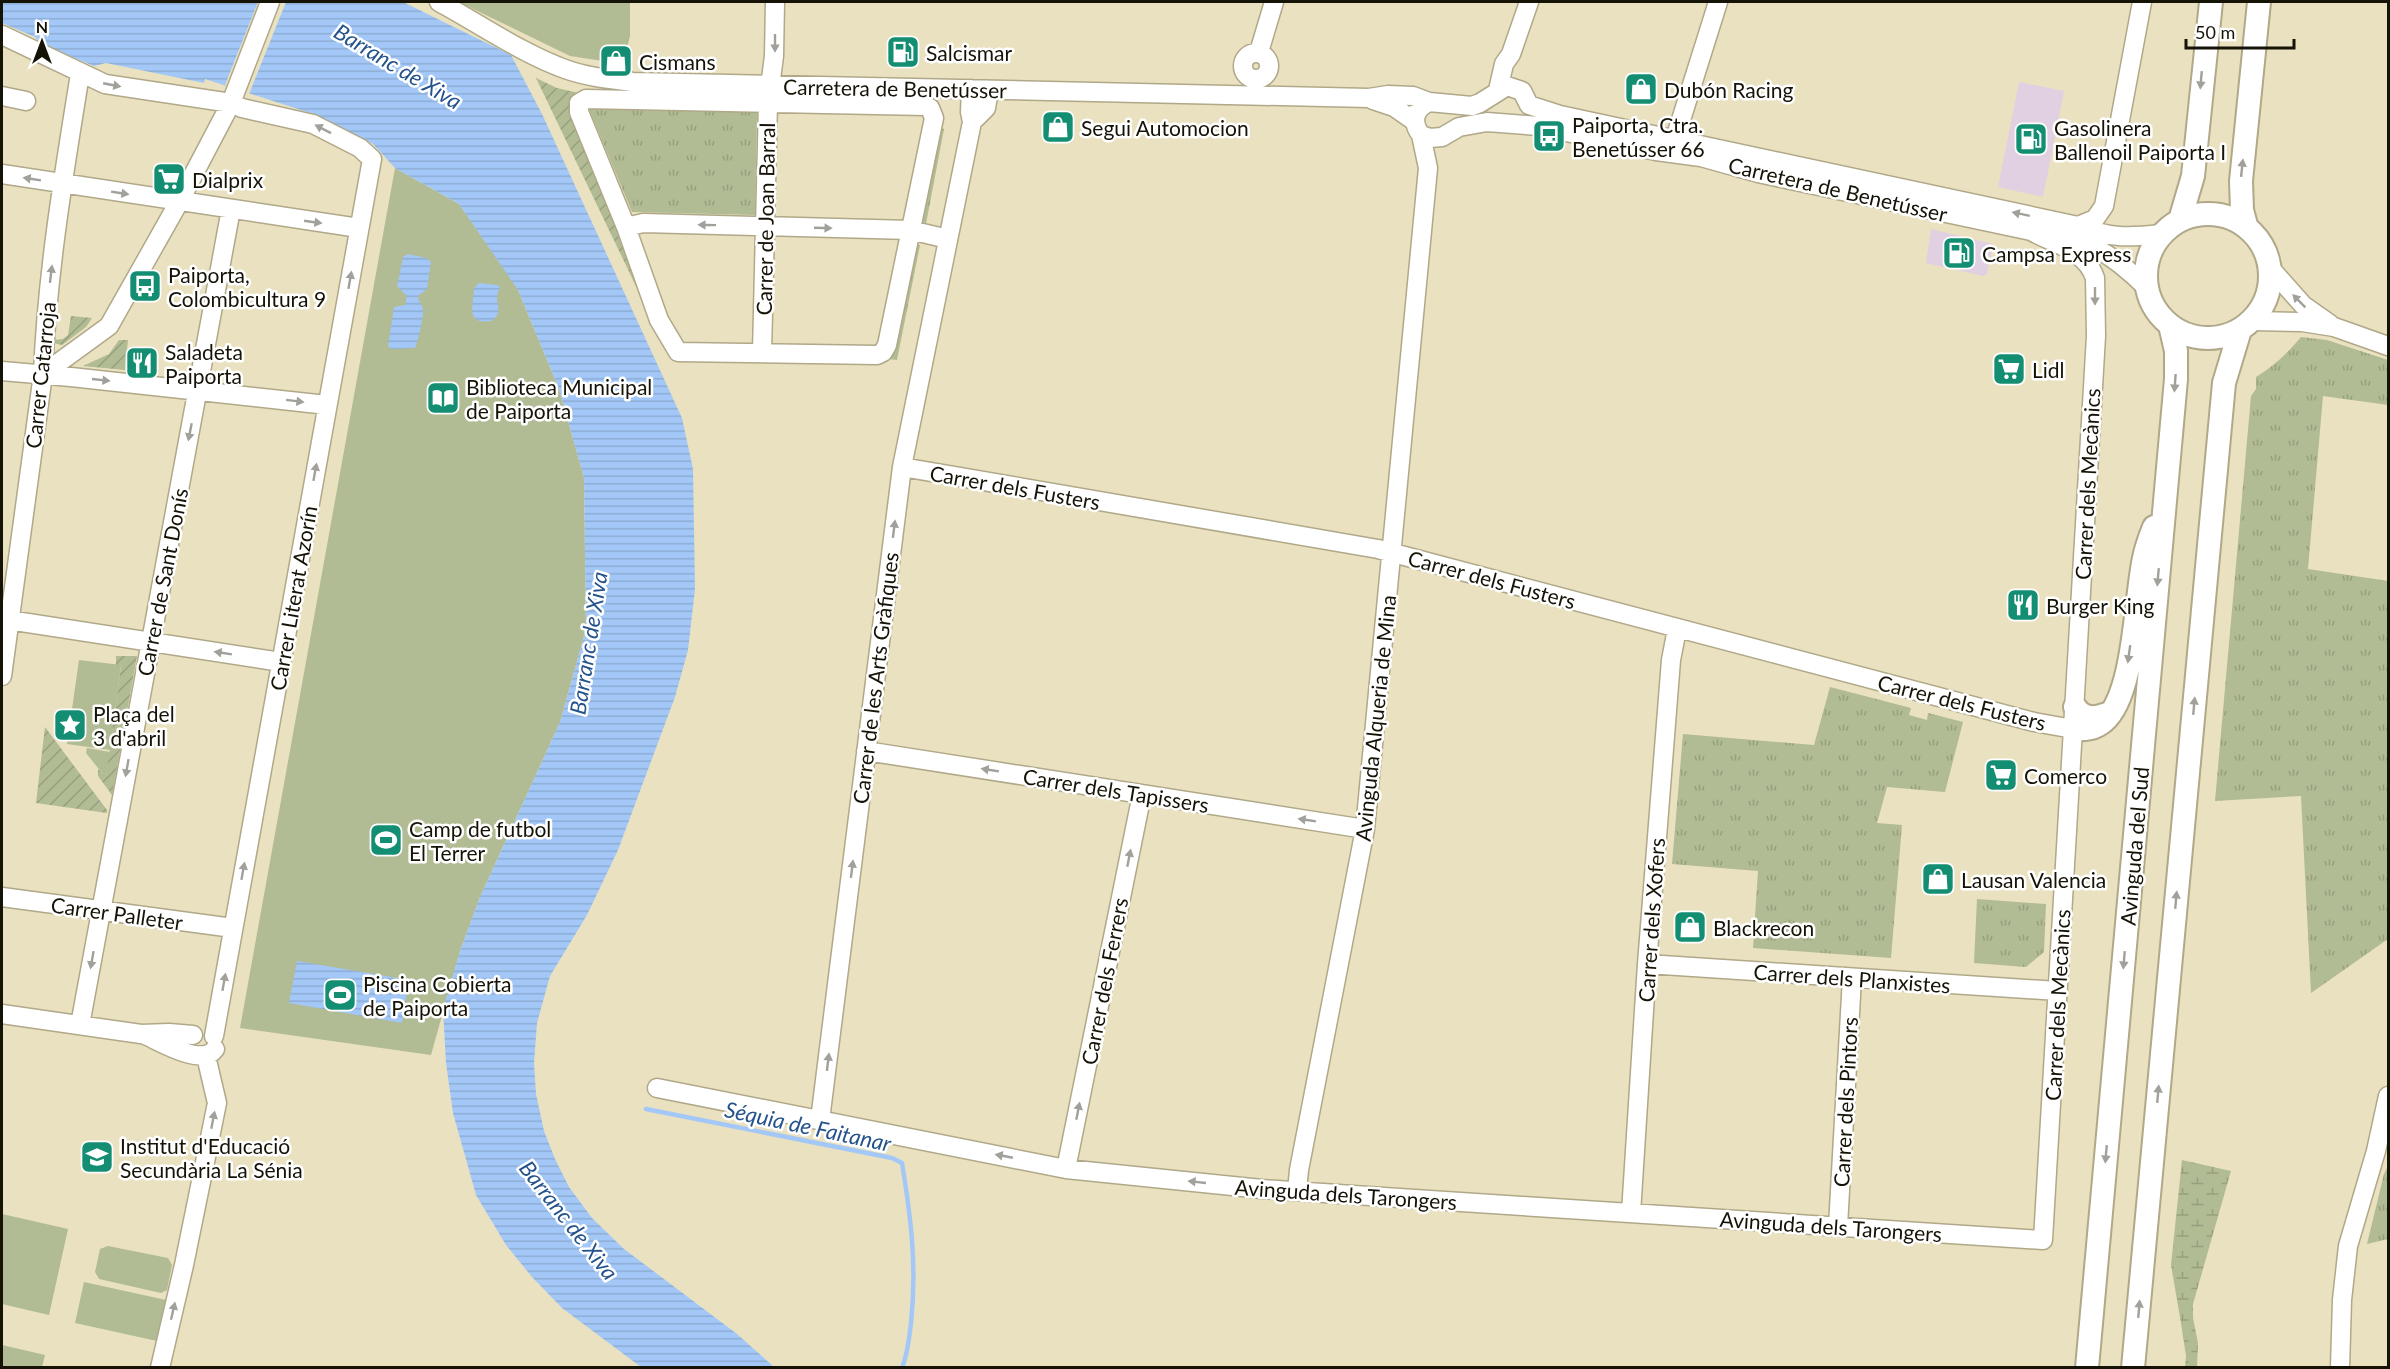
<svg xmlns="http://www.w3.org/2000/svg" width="2390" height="1369" font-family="Lato,sans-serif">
  <defs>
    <pattern id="grass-tufts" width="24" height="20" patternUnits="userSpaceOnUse" patternTransform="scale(1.5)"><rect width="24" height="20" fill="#b1bb94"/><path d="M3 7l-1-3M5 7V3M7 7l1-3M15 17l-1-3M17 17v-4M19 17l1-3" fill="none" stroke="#97a07e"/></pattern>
    <pattern id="wetland-marsh" width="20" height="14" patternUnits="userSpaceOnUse" patternTransform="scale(1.5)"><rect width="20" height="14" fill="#b1bb94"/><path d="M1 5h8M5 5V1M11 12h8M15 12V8" fill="none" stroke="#97a07e"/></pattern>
    <pattern id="garden-furrows" width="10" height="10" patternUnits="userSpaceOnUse" patternTransform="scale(1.5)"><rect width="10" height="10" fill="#b1bb94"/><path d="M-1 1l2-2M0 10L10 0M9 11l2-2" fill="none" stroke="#97a07e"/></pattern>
    <pattern id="water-rules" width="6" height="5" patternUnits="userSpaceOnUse" patternTransform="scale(1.5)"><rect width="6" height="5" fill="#a3c8f8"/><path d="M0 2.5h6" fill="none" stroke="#8babd3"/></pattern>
  </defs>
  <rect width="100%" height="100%" fill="#e9e1bf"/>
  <path fill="#e1d0e2" d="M2019,82l45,9 -21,106 -45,-10z
    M1931,229l62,15 -6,30 -3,2 -58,-13z"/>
  <path fill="url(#grass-tufts)" d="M589,109l168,3 -2,103 -123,-3z
    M936,127l8,2 -18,95 -7,-1z
    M915,243l5,2 -23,115 -9,-1z
    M2301,337l26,3 61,20v45l-65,-9 -15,173 80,12v358l-77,54 -10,-197 -86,5 36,-405 5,-7v-12c18,-11 32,-24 45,-40z
    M1830,687l81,21 -2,7 18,5 1,-7 35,9 -18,70 -58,-5 -10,36 25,2 -11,133 -138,-10 5,-77 -86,-7 11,-130 131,11z
    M1977,899l69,5 -2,48 -18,15 -52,-4z
    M2388,1166v73l-21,5 17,-70z"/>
  <path fill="url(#wetland-marsh)" d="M2182,1160l49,11 -38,133v14l5,25 -1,24h-12l1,-11 -5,-33 -10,-58z"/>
  <path fill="#b1bb94" d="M462,2h168v34l-7,28 -53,-8 -109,-53z
    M395,168l64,36 53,75 6,11 41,99 25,89 2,151 -26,93 -80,175 -20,54 -29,104 -191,-27z
    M79,660l42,5 -11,85 -43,-6z
    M87,748l23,4 -4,26 -20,-25z
    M2,1214l66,15 -19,86 -47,-11z
    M108,1246l60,12 4,7 -5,25 -6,3 -62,-14 -4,-7 5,-23z
    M84,1282l82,18 -9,41 -82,-18z
    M2,1345l43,10 -3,12h-40z"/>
  <path fill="url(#garden-furrows)" d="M536,78l21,10 26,6 32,130 8,15 22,66z
    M71,316l21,2 -6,9 -24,18 -9,-2 -1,-3 11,-1 5,-4z
    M119,340h9l-3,30 -42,-4 26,-12z
    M116,656h21l-25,139 -14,-19v-7l8,8 15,-111 -5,-1z
    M45,727l62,83v3l-71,-10z"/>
  <path fill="url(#water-rules)" d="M2,2h401l108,53 31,59 140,304 11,51 2,120 -7,61 -13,47 -57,153 -31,65 -37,61 -13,47 -3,40 2,31 8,37 11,28 14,28 23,31 32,31 113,85 37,33h-133l-79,-59 -30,-31 -26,-32 -30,-50 -23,-82 -7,-50 -3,-54 17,-58 20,-54 80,-175 26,-93 -2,-151 -25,-89 -41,-99 -59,-86 -64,-36 -22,-24 -63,-31 -105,-34 -1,4 -98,-20 -12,3 -51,-21 -8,-8 -33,-14z
    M408,254l18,4 5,4 -4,27 -9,7c0,6 4,8 5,13 1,6 -5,33 -8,39l-23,1 -4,-3 6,-39 11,-2 2,-9 -10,-10 6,-29z
    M479,283l18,2 3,2c-1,3 -3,6 -3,10 0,11 6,16 -6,24 -27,4 -17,-17 -17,-33z
    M297,961l112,19 -7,43 -113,-20z"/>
  <path fill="#e9e1bf" d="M258,2h28l-37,92 -24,-9z"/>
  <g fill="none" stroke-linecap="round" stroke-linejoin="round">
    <path stroke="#a3c8f8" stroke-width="4.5" d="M646,1109l246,49 10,5c9,55 15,103 9,160 -2,15 -3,30 -9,45"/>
    <defs>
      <path id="minor" d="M439,2c41,22 82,51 126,67 22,8 45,10 68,13l736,16 19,-3 25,1 16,6 43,4 8,-3 27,-17 15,5 7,14 31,10 518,111c33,12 48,12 83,8
        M2,35l103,49 126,19 11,5 71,16 47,24 12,11 -158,877
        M1259,52l15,-50
        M1243 66a13 13 0 1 1 26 0a13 13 0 1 1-26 0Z
        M1498,90l6,-26 7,-10 18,-52
        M2,96l24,5
        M586,99l340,7 4,2 4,10 -47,227 -4,7 -6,3 -199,-3 -19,-32 -33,-93 -47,-115v-9z
        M1373,100l21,7 20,14
        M1429,102c-15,7 -18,20 -8,33l9,3 12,-1 17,-10 28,-5 51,4 118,25 45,6 57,16 273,58c48,1 82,23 116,57
        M972,122l14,-14 3,-18
        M1675,139l43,-137
        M2,174l357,54
        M2078,226l17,-7 9,-13 38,-204
        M626,227l17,-4 267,7 38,9
        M2271,269l32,36 27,19
        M2253,321l49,1 32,5 54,19
        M762,353l6,-251 6,-46 1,-54
        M2,371l69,6 256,28
        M43,374l66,-48 70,-124 52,-99 39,-101
        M902,467l476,82 656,173 39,7
        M2,619l279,43
        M2,676l41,-302c4,-101 21,-201 37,-300
        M866,751l499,78
        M2,897l231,31
        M1647,964l411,27
        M2,1014l139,20 28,-1 24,2
        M80,1025l151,-816
        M145,1035c16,7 57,32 70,14
        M657,1088l409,81 196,20 781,51 53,-904 -1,-58c-9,-28 -41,-34 -64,-47
        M820,1120l82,-653 70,-345 -2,-10 1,-23
        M1066,1169l76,-375
        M1297,1191l2,-21 66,-341 63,-661 -7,-33
        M1631,1213l16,-249 24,-304 6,-31
        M1838,1226l14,-248
        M160,1368l24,-103 33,-162 -11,-47
        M2340,1368l2,-68 6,-54 28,-95 12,-55"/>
      <path id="major" d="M2146 276a62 62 0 1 1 124 0a62 62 0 1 1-124 0Z
        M2180,220l13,-44 18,-174
        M2246,225l-4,-15 -1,-29 18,-179
        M2075,707c8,12 19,12 32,7
        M2073,729c12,1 22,0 31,-8 31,-27 31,-122 40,-163 2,-10 6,-21 10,-31
        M2087,1368l89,-989v-28l-6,-26
        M2133,1368l91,-985 16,-53"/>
    </defs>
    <use href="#minor" stroke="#b0a888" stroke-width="21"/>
    <use href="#major" stroke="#b0a888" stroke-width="26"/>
    <use href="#minor" stroke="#fff" stroke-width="18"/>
    <use href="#major" stroke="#fff" stroke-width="22"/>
  </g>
  <defs><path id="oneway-solid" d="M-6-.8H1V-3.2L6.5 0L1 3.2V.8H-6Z" transform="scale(1.5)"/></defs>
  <g fill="#a1a09b">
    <use href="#oneway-solid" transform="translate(775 43) rotate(90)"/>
    <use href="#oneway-solid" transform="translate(2201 80) rotate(95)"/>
    <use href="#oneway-solid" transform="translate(112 85) rotate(11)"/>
    <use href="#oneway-solid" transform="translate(323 129) rotate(-153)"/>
    <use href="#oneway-solid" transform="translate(2242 168) rotate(-84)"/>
    <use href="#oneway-solid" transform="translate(32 179) rotate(-171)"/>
    <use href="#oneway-solid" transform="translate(120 193) rotate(9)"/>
    <use href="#oneway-solid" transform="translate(2021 214) rotate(-168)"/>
    <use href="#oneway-solid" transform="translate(313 222) rotate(8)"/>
    <use href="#oneway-solid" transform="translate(707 225) rotate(-179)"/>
    <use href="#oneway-solid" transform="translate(823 228) rotate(2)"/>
    <use href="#oneway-solid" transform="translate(51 274) rotate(-83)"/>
    <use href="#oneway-solid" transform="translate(350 280) rotate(-80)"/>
    <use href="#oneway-solid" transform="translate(2095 296) rotate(90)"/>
    <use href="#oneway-solid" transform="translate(2299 301) rotate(-135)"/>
    <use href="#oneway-solid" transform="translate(101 380) rotate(6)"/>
    <use href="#oneway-solid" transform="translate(2175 383) rotate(94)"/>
    <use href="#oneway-solid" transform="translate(295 401) rotate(7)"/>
    <use href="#oneway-solid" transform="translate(190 432) rotate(101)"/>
    <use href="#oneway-solid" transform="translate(315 472) rotate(-80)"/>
    <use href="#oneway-solid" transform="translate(894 529) rotate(-83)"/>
    <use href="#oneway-solid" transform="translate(2158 577) rotate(95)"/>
    <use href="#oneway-solid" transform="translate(223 653) rotate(-171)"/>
    <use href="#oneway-solid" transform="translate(2129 654) rotate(98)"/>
    <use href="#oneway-solid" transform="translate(2194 706) rotate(-85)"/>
    <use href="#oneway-solid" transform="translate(127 768) rotate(100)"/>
    <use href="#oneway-solid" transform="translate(990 770) rotate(-171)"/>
    <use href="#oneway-solid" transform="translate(1307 820) rotate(-171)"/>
    <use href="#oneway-solid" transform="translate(1129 858) rotate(-79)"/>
    <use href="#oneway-solid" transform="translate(852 869) rotate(-83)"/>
    <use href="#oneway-solid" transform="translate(243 871) rotate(-80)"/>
    <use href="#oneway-solid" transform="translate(2176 900) rotate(-85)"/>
    <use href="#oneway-solid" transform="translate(92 960) rotate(100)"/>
    <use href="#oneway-solid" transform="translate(2124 960) rotate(95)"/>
    <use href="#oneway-solid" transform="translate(224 982) rotate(-80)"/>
    <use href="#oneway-solid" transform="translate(828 1062) rotate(-83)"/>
    <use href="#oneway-solid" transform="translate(2158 1094) rotate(-85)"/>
    <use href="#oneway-solid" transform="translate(1078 1111) rotate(-79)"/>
    <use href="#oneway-solid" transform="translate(213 1120) rotate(-79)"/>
    <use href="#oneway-solid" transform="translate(2106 1154) rotate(95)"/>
    <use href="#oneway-solid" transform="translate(1004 1156) rotate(-169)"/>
    <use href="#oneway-solid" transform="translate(1197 1182) rotate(-174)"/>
    <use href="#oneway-solid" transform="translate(2139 1309) rotate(-85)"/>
    <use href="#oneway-solid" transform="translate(173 1311) rotate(-77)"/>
  </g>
  <defs>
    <symbol id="fuel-square" viewBox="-11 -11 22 22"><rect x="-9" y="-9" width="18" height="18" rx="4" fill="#148e72" stroke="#fff"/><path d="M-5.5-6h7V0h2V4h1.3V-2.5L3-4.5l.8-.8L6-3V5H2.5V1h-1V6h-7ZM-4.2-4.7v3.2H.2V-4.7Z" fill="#fff"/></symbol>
    <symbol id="shop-square" viewBox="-11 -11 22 22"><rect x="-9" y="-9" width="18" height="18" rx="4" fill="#148e72" stroke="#fff"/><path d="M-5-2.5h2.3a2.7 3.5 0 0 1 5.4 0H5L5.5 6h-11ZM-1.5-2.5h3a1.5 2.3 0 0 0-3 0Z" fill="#fff"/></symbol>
    <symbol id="bus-square" viewBox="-11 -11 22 22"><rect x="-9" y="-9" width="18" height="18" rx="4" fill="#148e72" stroke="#fff"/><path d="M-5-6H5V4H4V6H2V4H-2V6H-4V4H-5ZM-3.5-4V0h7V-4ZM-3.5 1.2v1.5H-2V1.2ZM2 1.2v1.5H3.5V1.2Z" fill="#fff"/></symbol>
    <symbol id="supermarket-square" viewBox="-11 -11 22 22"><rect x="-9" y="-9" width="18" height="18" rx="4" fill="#148e72" stroke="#fff"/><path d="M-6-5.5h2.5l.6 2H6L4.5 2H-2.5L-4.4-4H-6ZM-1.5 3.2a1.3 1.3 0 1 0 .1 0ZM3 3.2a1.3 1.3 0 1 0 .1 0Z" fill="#fff"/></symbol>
    <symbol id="restaurant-square" viewBox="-11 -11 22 22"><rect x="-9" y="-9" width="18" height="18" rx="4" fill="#148e72" stroke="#fff"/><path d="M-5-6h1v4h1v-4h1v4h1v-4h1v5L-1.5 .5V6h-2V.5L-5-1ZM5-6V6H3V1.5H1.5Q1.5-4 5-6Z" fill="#fff"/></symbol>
    <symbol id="library-square" viewBox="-11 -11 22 22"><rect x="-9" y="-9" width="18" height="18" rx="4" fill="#148e72" stroke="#fff"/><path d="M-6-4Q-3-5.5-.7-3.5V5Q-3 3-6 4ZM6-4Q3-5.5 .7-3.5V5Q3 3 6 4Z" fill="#fff"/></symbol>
    <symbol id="sight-square" viewBox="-11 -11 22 22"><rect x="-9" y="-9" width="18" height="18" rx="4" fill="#148e72" stroke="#fff"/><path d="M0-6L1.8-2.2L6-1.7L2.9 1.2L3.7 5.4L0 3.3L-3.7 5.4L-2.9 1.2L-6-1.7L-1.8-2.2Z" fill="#fff"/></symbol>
    <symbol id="stadium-square" viewBox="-11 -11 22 22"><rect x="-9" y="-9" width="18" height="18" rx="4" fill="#148e72" stroke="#fff"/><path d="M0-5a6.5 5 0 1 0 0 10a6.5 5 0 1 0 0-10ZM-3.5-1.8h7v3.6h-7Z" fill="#fff"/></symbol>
    <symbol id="school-square" viewBox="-11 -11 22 22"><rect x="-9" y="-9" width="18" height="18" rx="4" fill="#148e72" stroke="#fff"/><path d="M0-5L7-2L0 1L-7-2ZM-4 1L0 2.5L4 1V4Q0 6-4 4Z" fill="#fff"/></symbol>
  </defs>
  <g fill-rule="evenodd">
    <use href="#fuel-square" x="884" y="33" width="38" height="38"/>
    <use href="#shop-square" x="597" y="42" width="38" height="38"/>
    <use href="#shop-square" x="1622" y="70" width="38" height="38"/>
    <use href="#shop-square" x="1039" y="108" width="38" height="38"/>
    <use href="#bus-square" x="1530" y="117" width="38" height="38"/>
    <use href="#fuel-square" x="2012" y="120" width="38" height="38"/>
    <use href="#supermarket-square" x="150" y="160" width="38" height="38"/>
    <use href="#fuel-square" x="1940" y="234" width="38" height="38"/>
    <use href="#bus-square" x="126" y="267" width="38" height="38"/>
    <use href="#restaurant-square" x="123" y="344" width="38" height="38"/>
    <use href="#supermarket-square" x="1990" y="350" width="38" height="38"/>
    <use href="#library-square" x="424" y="379" width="38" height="38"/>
    <use href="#restaurant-square" x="2004" y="586" width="38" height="38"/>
    <use href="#sight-square" x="51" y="706" width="38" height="38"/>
    <use href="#supermarket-square" x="1982" y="756" width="38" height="38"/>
    <use href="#stadium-square" x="367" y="821" width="38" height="38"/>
    <use href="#shop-square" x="1919" y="860" width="38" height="38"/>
    <use href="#shop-square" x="1671" y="908" width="38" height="38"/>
    <use href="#stadium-square" x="321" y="976" width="38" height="38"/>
    <use href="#school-square" x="78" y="1138" width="38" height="38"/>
  </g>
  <g text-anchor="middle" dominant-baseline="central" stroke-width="5" stroke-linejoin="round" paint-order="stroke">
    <g font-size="21" fill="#151206" stroke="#fff" text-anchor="start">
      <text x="926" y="52">Salcismar</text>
      <text x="639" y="61">Cismans</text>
      <text x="1664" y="89">Dubón Racing</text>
      <text x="1572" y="124">Paiporta, Ctra.<tspan x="1572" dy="24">Benetússer 66</tspan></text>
      <text x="1081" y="127">Segui Automocion</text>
      <text x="2054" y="127">Gasolinera<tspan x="2054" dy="24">Ballenoil Paiporta I</tspan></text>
      <text x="192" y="179">Dialprix</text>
      <text x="1982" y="253">Campsa Express</text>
      <text x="168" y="274">Paiporta,<tspan x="168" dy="24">Colombicultura 9</tspan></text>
      <text x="165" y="351">Saladeta<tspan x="165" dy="24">Paiporta</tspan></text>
      <text x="2032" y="369">Lidl</text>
      <text x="466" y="386">Biblioteca Municipal<tspan x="466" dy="24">de Paiporta</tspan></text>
      <text x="2046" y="605">Burger King</text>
      <text x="93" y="713">Plaça del<tspan x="93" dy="24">3 d'abril</tspan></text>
      <text x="2024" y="775">Comerco</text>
      <text x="409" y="828">Camp de futbol<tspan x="409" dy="24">El Terrer</tspan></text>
      <text x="1961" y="879">Lausan Valencia</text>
      <text x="1713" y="927">Blackrecon</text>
      <text x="363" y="983">Piscina Cobierta<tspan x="363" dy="24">de Paiporta</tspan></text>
      <text x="120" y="1145">Institut d'Educació<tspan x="120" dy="24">Secundària La Sénia</tspan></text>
    </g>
    <g font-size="21" fill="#151206" stroke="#fff">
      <text transform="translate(895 88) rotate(1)">Carretera de Benetússer</text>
      <text transform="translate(1838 189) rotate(13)">Carretera de Benetússer</text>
      <text transform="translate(765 219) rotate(-89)">Carrer de Joan Barral</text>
      <text transform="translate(40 375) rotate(-84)">Carrer Catarroja</text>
      <text transform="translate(2087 484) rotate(-87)">Carrer dels Mecànics</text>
      <text transform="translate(1015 487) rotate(10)">Carrer dels Fusters</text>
      <text transform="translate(1492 579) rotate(15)">Carrer dels Fusters</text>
      <text transform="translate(162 582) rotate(-79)">Carrer de Sant Donís</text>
      <text transform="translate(293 598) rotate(-80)">Carrer Literat Azorín</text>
      <text transform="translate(875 678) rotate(-83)">Carrer de les Arts Gràfiques</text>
      <text transform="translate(1962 702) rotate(14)">Carrer dels Fusters</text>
      <text transform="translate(1375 718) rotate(-84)">Avinguda Alqueria de Mina</text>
      <text transform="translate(1116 790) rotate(9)">Carrer dels Tapissers</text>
      <text transform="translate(2134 846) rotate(-85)">Avinguda del Sud</text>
      <text transform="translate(117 913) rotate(8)">Carrer Palleter</text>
      <text transform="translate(1651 920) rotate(-86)">Carrer dels Xofers</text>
      <text transform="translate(1852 978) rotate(4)">Carrer dels Planxistes</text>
      <text transform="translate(1104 981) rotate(-79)">Carrer dels Ferrers</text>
      <text transform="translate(2057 1005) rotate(-87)">Carrer dels Mecànics</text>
      <text transform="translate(1845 1102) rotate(-87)">Carrer dels Pintors</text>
      <text transform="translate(1346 1194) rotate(4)">Avinguda dels Tarongers</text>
      <text transform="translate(1831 1226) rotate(4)">Avinguda dels Tarongers</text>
    </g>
    <g font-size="22" font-style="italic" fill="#24538c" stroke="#fff">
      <text transform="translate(398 66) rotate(31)">Barranc de Xiva</text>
      <text transform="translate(588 643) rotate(-81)">Barranc de Xiva</text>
      <text transform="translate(808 1126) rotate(12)">Séquia de Faitanar</text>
      <text transform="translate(569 1220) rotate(52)">Barranc de Xiva</text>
    </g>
  </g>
  <rect width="2390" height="1369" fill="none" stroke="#151206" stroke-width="6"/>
  <g transform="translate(42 42)" stroke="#ffffff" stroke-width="4.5" paint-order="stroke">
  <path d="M0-4.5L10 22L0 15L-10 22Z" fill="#151206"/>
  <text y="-9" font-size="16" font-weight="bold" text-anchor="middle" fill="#151206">N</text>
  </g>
  <path d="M2186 39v9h108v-9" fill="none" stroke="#151206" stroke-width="3"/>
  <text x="2195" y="39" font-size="18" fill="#151206" stroke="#ffffff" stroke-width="4.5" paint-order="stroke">50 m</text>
</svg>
